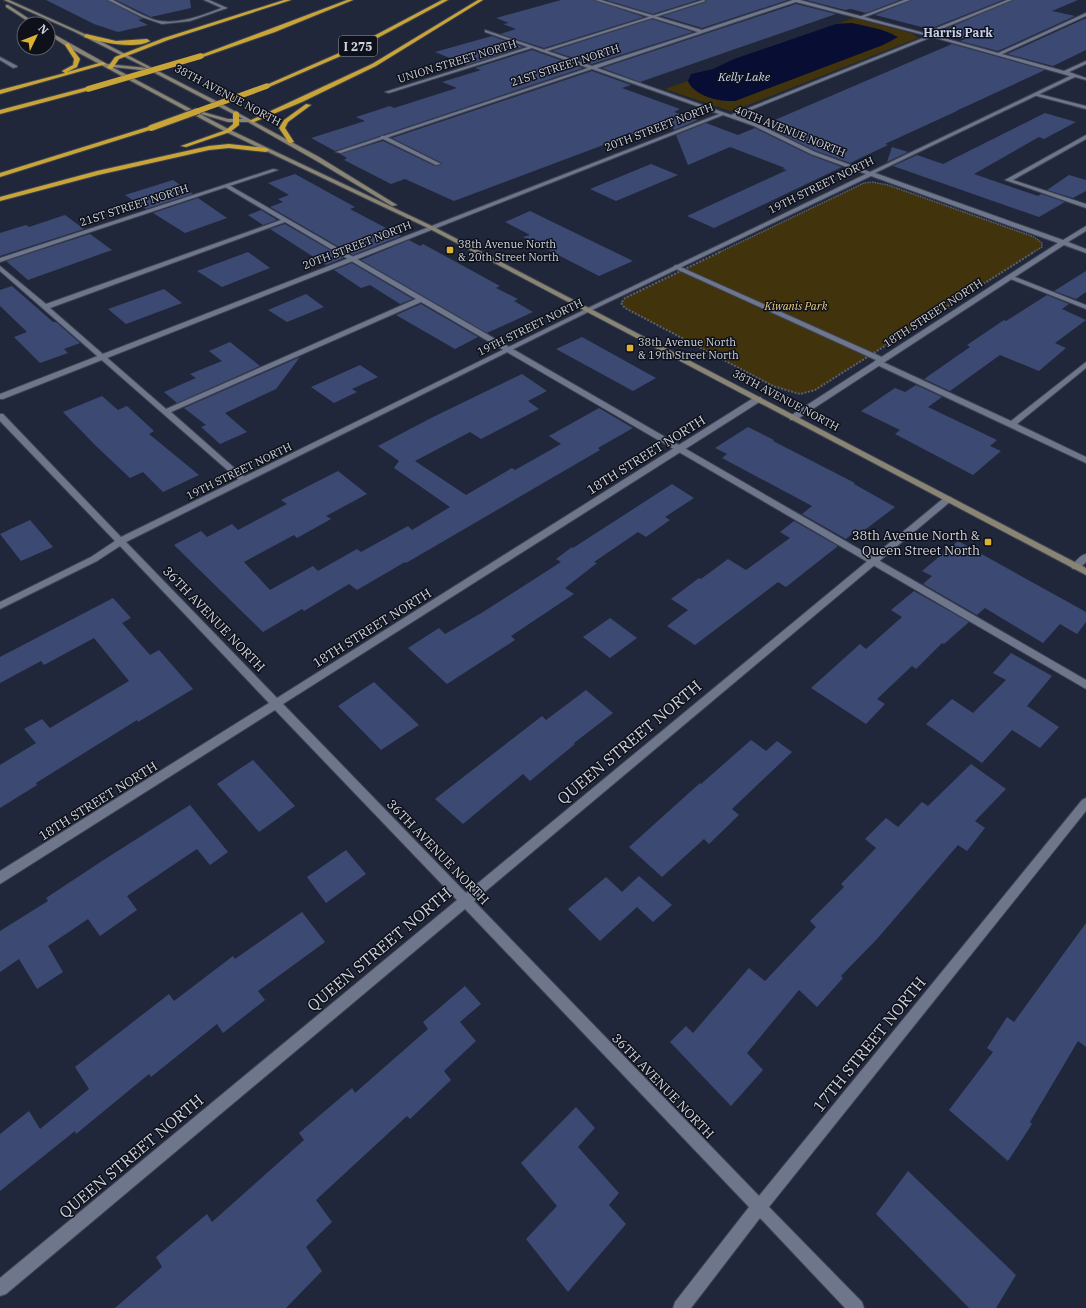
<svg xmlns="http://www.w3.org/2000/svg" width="1086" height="1308" font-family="'IBM Plex Serif',serif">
  <rect width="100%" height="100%" fill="#21273a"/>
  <path fill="#41330b" d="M854,18l57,15 7,5 -180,71 -8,2 -9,-3 -56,-19 23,-8c6,15 32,21 47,20l157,-60 2,-7c-19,-6 -38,-13 -58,-10z
    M872,182l16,3 146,52 8,6v4l-227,143 -15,4 -27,-8 -148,-78 -4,-5 4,-5 239,-115z"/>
  <path fill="#080e33" d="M852,23l30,7 16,7 -15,8 -148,56c-15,1 -41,-5 -47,-20l3,-7 22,-5 21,-10 102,-35z"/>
  <path fill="#3c4973" d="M46,0h61l36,19 -5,1 10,5 -30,7 -24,-8z
    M116,0h74l1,8 -40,9z
    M561,0h33l50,17 -100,31 -44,-14 16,-5 -13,-5 6,-1 -13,-5z
    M606,0h92l-45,14z
    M707,0h81l-86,28 -40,-12 44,-14z
    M806,0h94l-34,13 -15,-4 -6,1z
    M911,0h92l-74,29 -54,-14z
    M1013,0h65l-26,11 23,5 -77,35 -38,-10 6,-2 -27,-7z
    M796,4l40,10 -196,68 -38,-14z
    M652,19l41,13 -101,32 -40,-13z
    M1084,19h2v31l-33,16 -46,-12z
    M492,36l31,11 -56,18 -32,-13z
    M952,44l93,26 -89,41h1l-72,33 3,1 -38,18 -34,-12 -53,-26z
    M532,50l51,18 -248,83 -24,-13 54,-17 -9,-4 34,-11 4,2 63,-20 -15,-6 39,-12 -6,-2z
    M592,71l39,14 -9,3 58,21 -6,3 24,8 -24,10 -4,-10 -216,81 -49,-22 -14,5 -47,-24 3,-2 -7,-4 43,-13 52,25 6,-1 1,-2 -50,-25z
    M1045,113l31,9 -32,17 -5,-2 -65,37 64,22 3,-2 24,8 -26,15 -146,-51 24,-11 26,9z
    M706,123l32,12 17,-7 55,27 32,12 -128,61 -27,-12 100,-46 -5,-1 3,-1 -55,-21 -42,18 -12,-30z
    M892,147l16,5 -21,10z
    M651,164l27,11 -62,26 -26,-12z
    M295,174l60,33 -5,2 51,27 -48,19 -83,-48 13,-5 -5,-3 11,-4 -21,-12z
    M1069,175l17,5v11l-13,7 -26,-8z
    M173,180l20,14 -47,15 -21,-14z
    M198,198l29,20 -42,15 -32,-20z
    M261,210l16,10 -14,5 -15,-10z
    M530,211l103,50 -34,15 -76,-39 7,-2 -25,-13z
    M65,215l19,14 -84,27v-23l26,-8 3,2z
    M285,224l59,34 -18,7 -56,-36z
    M90,234l22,16 -84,30 -22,-19z
    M409,240l11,6 3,-2 77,42 -4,2 22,11 -4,2 19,11 -46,21 -126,-73z
    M248,252l22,16 -48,19 -25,-16z
    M352,263l61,36 -13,5 -30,-19 -9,3 -27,-18z
    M1086,271v21l-10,7 -22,-8z
    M12,286l41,36h3l24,21 -16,6 4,4 -28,10 -26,-26 13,-5 -27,-26v-16z
    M164,289l18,14 -56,21 -18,-15z
    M306,294l18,13 -37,15 -19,-12z
    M1047,295l22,9 -7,5 24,11 -31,23 11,5 -27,23 -39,-16 -50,36 -26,-12 46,-32 -3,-2 37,-25 2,1z
    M421,304l57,33 -23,12 -59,-34z
    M582,337l74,41 -23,13 -77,-42z
    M230,342l30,24 -83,37 -13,-11 32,-14 -6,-4 32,-13 -13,-10z
    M300,357l-24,32 -51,24 22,19 -27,12 -19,-17 5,-2 -22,-17z
    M360,365l18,12 -26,12 5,3 -23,11 -23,-16z
    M522,374l25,17 -19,10 11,8 -58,30 -11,-7 -55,29 51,34 46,-27 3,2 46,-26 -12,-8 50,-28 34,20 -35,20 2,2 -194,113 -1,-1 -48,28 -8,-6 -45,27 -2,-2 -39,23 -89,-87 27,-14 6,6 25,-13 6,6 49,-26 -6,-4 57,-29 29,23 -41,22 5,3 -34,19 -3,-3 -50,27 26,28 43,-24 5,5 39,-22 4,3 47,-26 4,4 38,-23 -56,-39 5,-7 -21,-15 55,-29z
    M916,385l26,12 -14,10 69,33 -7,6 11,5 -28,24 -78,-41 5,-4 -39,-19 34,-23 10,4z
    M102,396l16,14 9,-4 27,25 -5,3 50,41 -36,17 -20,-20 -13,6 -34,-32 -33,-34z
    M748,427l26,13 -1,1 82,42 -1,1 41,23 -37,28 -4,-3 -8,7 -44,-25 10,-8 -90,-48 5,-4 -12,-6z
    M672,484l22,14 -29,19 5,3 -24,17 -8,-5 -44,30 3,1 -32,25 9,6 -63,42 4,4 -68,44 -39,-36 31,-20 6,6 38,-22 78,-50 -5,-3 16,-12 1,1z
    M30,520l23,27 -32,14 -21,-27z
    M794,521l44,25 -52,41 -8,-5 -83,63 -28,-19 21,-16 -17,-11 28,-21 2,1 27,-20 18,11 44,-32 -10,-6z
    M958,541l128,71v10l-9,12 -17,-10 -17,19 -58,-35 -8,7 -54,-31 9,-8 -10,-5z
    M914,591l55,31 -25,22 -2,-1 -26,26 -4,-3 -35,33 8,5 -19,20 -55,-36 49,-44 6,5 36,-32 -11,-7z
    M113,598l18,20 -9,5 28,32 9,-5 34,39 -55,33 -1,-2 -101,63 1,2 -37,23v-43l36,-22 -12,-14 18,-10 8,9 79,-47 -35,-43 -50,27 -3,-4 -41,22v-26z
    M610,618l27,20 -27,20 -27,-21z
    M1011,653l41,23 -25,30 32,21 -19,21 -28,-18 -30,33 -56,-39 26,-25 21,14 33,-33 -13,-7z
    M374,682l45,43 -38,25 -43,-44z
    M586,690l27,23 -39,30 1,1 -45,37 -7,-7 -60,50 -28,-25 107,-83 4,4z
    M751,740l15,11 11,-10 15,11 -60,57 7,6 -30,29 -5,-5 -42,38 -33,-30 71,-64 1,1z
    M253,760l42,46 -36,26 -42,-48z
    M971,764l35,25 -31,32 10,7 -18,23 -9,-6 -81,94 -36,37 2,2 -26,29 -18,-17 -52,63 16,17 -32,36 -61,-64 16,-16 7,7 56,-65 16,13 51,-54 -6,-6 34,-34 -3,-3 35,-36 -11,-9 21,-21 12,9 24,-25 6,4z
    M190,805l38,47 -18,13 -13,-16 -70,47 10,14 -37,26 -12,-17 -40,27 15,26 -26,17 -18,-30 -19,13v-41l48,-30 -2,-3 56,-37z
    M346,850l20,24 -40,29 -19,-26z
    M639,876l33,29 -19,17 -16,-15 -37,34 -32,-32 38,-32 16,15z
    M302,912l23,30 -67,49 7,9 -42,33 -6,-9 -66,53 -2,-3 -73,60 -1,-3 -75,60v-57l29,-23 11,18 49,-40 -14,-22 94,-73 5,7 59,-45 2,3z
    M1086,923v124l-8,-6 -48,81 2,2 -24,37 -59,-51 44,-58 -6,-4 20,-31 7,5z
    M465,986l16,18 -21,18 16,19 -32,30 7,9 -41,39 -3,-3 -91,84 16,22 -26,25 16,24 -36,37h-171l47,-41 -6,-10 51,-43 5,8 92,-82 -5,-7 53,-45 3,5 73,-64 -5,-7z
    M576,1107l19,21 -17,19 41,46 -10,12 17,19 -58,68 -42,-53 31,-33 -36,-43z
    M908,1171l108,104 -20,33h-27l-93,-94z"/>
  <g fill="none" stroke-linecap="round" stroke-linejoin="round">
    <defs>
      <path id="lane" d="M108,0h5c14,7 27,15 42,20 22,6 48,-5 69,-13l3,1 -37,13 -28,3 -20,-7z
        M703,0l3,1 -162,51 -4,-1z
        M904,0h6l-48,18 -3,-1z
        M1086,13v3l-86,39 -4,-1z
        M0,57l17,9v1l-4,1 -13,-8z
        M1035,93l51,13v3l-53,-14z
        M1086,135v4l-73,41 73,24v4l-81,-28z
        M381,136h4l56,28 -5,1 -55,-27z
        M227,184l859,496v9l-665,-387 -250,110 77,68 -1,2h-6l-241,-211v-5l46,38 235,-84 -56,-33 -1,-1zM285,222l131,77 -250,110 -116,-101z
        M676,265l208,93 1,2 -2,2 128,59 75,-59v6l-69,56 69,33v6l-211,-99 -1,-2 2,-2 -202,-92v-2z
        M1010,275l76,30v4l-78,-31v-2z"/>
      <path id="street" d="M204,0h5l18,8 -3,1z
        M595,0h6l101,30 91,-30h7l124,33 83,-33h5l-83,34 135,37 22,-10v3l-17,8 17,6v2l-11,-3 -200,96 188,67 23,-14v5l-18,11 18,7v4l-22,-8 -268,175h-6v-4l268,-173 -187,-67 -281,135 -464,231 151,156 478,-301h6v4l-478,303 183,189 479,-396h6l1,2 -1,2 -477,400 285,295 323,-396 4,-2v13l-317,396 93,95 2,6h-19l-85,-90 -69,90h-18l2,-6 74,-95 -284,-298 -459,385 -6,2v-18l457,-378 -182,-190 -275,174v-13l269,-168 -149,-157 -23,15 -97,48v-7l91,-45 24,-16 -115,-120v-7h3l118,123 465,-228 280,-135 -55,-20 -57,-28 -31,-11 -720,284h-3v-5l719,-280 -127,-45 -251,84 -5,-1 252,-84 -56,-20 -143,45 -4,-1 143,-45 -43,-15v-2l107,36 106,-34zM796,2l132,34 -197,79 -134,-47zM932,37l138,39 -200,96 -55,-20 -57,-28 -22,-8z
        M273,169l5,1 -278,92v-4z
        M1086,554v8l-7,7h-6l-2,-2c4,-5 9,-12 15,-13z"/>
      <path id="secondary" d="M4,0h5l89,40 116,60 105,57 78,48 -5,1 -77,-46 -67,-38h-20l-27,-8 2,-2 25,7h15l-92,-48 -39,-4 118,63 204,97 652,341v7l-656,-346 -204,-97 -160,-86 -18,-12v-3l59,33 40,4 -74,-37z
        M6,5h2l29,19h-5l-26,-17z"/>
      <path id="highway" d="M284,0h7l-123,40 -49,19 -7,10 -5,-1 8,-11 49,-19z
        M347,0h6l-78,32 -72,25 -5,-1z
        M442,0h6l-91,49 -88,38 -5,-1 89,-39z
        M478,0h5l-107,66 -74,36 -48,20 -5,-1 123,-57z
        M86,34l30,7 31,-2 3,2c-15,9 -50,1 -66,-4z
        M68,43l12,16 -3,8 -10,5 36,-10 3,2 -106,30v-4l65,-17 -3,-2 11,-6 1,-6 -9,-14z
        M88,87l2,3 -90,24v-4z
        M306,104l5,1 -23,17 -3,6 9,14 -5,1 -10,-15 5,-8z
        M236,111l3,2v12l-9,7 -44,15 -5,-1 45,-16 7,-6v-11z
        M151,126l3,2 -1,1 -153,48v-4z
        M229,144l37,4 3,2 -3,2 -37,-4 -20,2 -111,25 -98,26v-4l97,-26 112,-25z"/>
    </defs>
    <use href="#lane" stroke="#3e4352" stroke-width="2"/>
    <use href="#street" stroke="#3e4352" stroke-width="2"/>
    <use href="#secondary" stroke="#3e4352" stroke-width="2"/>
    <use href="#highway" stroke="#3e4352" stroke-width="2"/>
    <path stroke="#5b6071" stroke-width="1.5" stroke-dasharray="1.5 1" stroke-linecap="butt" d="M718,253l146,-70 8,-1 16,3 146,52 8,6v4l-10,6"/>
    <path stroke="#5b6071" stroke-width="2" stroke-dasharray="2 1.5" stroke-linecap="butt" d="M720,252l-95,46 -4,5 4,5 148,78 27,8 15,-4 219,-138"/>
    <use href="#lane" fill="#6e768c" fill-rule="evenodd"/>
    <use href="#street" fill="#6e768c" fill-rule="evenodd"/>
    <use href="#secondary" fill="#898473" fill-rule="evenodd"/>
    <use href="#highway" fill="#c9a538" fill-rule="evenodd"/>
    <defs>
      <path id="highway-bridge-far1" d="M88,89l113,-33
        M195,112l72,-26"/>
      <path id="highway-bridge" d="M151,128l47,-17"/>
    </defs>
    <use href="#highway-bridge-far1" stroke="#3e4352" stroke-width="6" stroke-linecap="butt"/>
    <use href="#highway-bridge" stroke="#3e4352" stroke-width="8" stroke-linecap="butt"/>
    <use href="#highway-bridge-far1" stroke="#c9a538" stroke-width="5.5"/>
    <use href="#highway-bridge" stroke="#c9a538" stroke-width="6"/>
  </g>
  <g fill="#dcb233" stroke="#0e1119" stroke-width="1.5">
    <rect x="446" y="246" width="8" height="8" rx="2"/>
    <rect x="626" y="344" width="8" height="8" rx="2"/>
    <rect x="984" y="538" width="8" height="8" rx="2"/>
  </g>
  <g text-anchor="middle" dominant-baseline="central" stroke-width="3" stroke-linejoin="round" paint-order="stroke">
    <g font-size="11" fill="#cfd3df" stroke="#0e1119">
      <text transform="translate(457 61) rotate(-17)">UNION STREET NORTH</text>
      <text transform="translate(565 65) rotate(-18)">21ST STREET NORTH</text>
      <text transform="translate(228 95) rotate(28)">38TH AVENUE NORTH</text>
      <text transform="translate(659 127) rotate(-21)">20TH STREET NORTH</text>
      <text transform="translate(790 131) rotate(22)">40TH AVENUE NORTH</text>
      <text transform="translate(821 185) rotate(-26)">19TH STREET NORTH</text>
      <text transform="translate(134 205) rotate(-18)">21ST STREET NORTH</text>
      <text transform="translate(357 245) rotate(-21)">20TH STREET NORTH</text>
      <text transform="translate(933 313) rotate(-33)">18TH STREET NORTH</text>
      <text transform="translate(530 327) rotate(-26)">19TH STREET NORTH</text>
      <text transform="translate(786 400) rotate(28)">38TH AVENUE NORTH</text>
      <text transform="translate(239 471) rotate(-26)">19TH STREET NORTH</text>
    </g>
    <g font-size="11" fill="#cfd3df" stroke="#0e1119" text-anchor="start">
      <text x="458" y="244">38th Avenue North<tspan x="458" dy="13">&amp; 20th Street North</tspan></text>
      <text x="638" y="342">38th Avenue North<tspan x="638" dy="13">&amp; 19th Street North</tspan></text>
    </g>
    <g font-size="11" font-style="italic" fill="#ebce80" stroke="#0e1119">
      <text x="796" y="306">Kiwanis Park</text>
    </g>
    <g font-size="12" font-weight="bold" fill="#c8d0e9" stroke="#0e1119">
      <text x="958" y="32">Harris Park</text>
    </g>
    <rect fill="#0e1119" stroke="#9599a4" stroke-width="1" x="339" y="36" width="38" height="20" rx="3"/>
    <g font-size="12" font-weight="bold" fill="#cfd3df">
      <text x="358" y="46">I 275</text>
    </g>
    <g font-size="12" font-style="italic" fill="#ccd6f3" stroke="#0e1119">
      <text x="744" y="76">Kelly Lake</text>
    </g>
    <g font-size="13" fill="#cfd3df" stroke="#0e1119">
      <text transform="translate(646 455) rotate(-32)">18TH STREET NORTH</text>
      <text transform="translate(214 619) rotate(46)">36TH AVENUE NORTH</text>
      <text transform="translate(372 628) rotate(-32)">18TH STREET NORTH</text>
      <text transform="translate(98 801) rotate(-32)">18TH STREET NORTH</text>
      <text transform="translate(438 852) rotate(46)">36TH AVENUE NORTH</text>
      <text transform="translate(663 1086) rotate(46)">36TH AVENUE NORTH</text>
    </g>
    <g font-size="13" fill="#cfd3df" stroke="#0e1119" text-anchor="end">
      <text x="980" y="535">38th Avenue North &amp;<tspan x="980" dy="15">Queen Street North</tspan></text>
    </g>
    <g font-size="16" fill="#cfd3df" stroke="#0e1119">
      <text transform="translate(629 742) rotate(-40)">QUEEN STREET NORTH</text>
      <text transform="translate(379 949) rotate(-40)">QUEEN STREET NORTH</text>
      <text transform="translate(869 1044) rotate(-51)">17TH STREET NORTH</text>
      <text transform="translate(131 1156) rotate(-40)">QUEEN STREET NORTH</text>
    </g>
  </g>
  <g transform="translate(36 36) rotate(47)"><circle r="19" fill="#0e1119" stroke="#5b5f68"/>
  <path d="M0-3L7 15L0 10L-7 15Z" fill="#dcb233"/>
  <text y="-6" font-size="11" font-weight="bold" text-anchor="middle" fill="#cfd3df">N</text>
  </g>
</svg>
